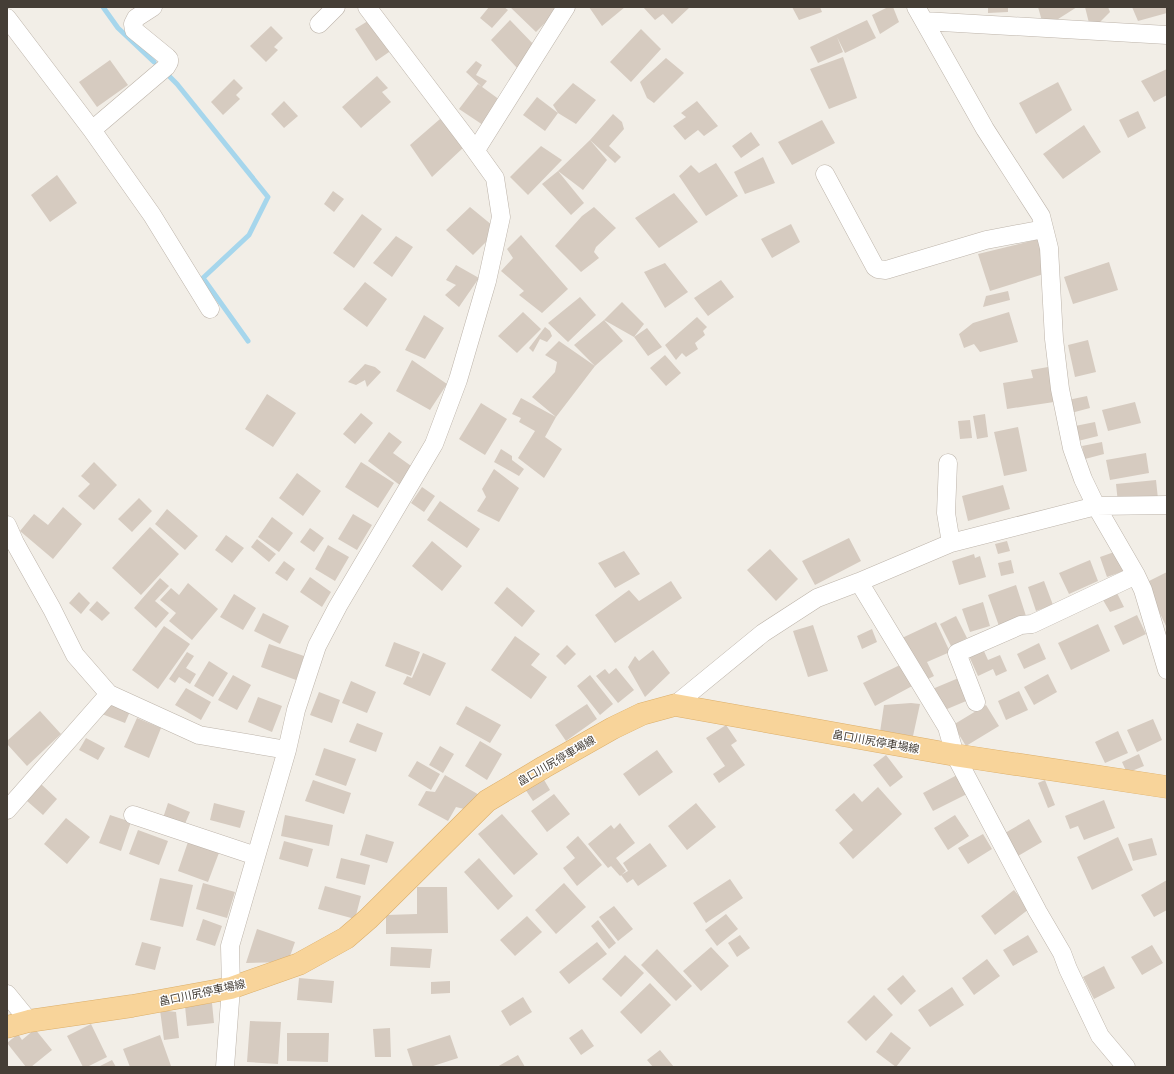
<svg xmlns="http://www.w3.org/2000/svg" width="1174" height="1074" font-family="Lato,'Noto Sans JP',sans-serif">
  <rect width="100%" height="100%" fill="#f2eee7"/>
  <g fill="none" stroke-linecap="round" stroke-linejoin="round">
    <path stroke="#a6d6ec" stroke-width="5" d="M103,7l15,21 36,34
      M169,76l8,8 91,113 -19,38 -46,43 45,63"/>
  </g>
  <path fill="#d6cbc0" d="M489,7h15l4,3 -16,18 -12,-10z
    M510,7h51l-25,25z
    M589,7h36l-23,19z
    M643,7h47l-18,17 -9,-10 -8,6z
    M792,7h28l2,5 -23,8z
    M888,7h5l6,15 -19,12 -8,-19z
    M988,7h20v5l-20,1z
    M1038,7h39l-33,21z
    M1085,7h23l2,5 -19,19z
    M1132,7h35v6l-29,8z
    M371,19l21,31 -16,11 -21,-32z
    M510,20l28,29 -20,20 -27,-29z
    M867,20l9,18 -31,15 -8,-16 6,15 -25,11 -8,-16z
    M271,26l12,12 -9,9 4,3 -12,12 -16,-16z
    M641,29l20,20 -30,33 -21,-20z
    M843,57l14,41 -28,11 -19,-40z
    M666,58l18,15 -30,30 -7,-5 -7,-16z
    M110,60l18,25 -31,22 -18,-25z
    M476,61l6,4 -6,10 11,6 -5,6 -16,-15z
    M1167,69v26l-13,7 -13,-21z
    M377,76l11,12 -6,4 9,10 -30,26 -19,-21z
    M234,79l9,9 -7,7 4,4 -17,16 -12,-13z
    M1058,82l14,28 -36,24 -17,-31z
    M573,83l23,17 -20,24 -18,-11 -5,-8z
    M478,84l22,16 -17,25 -24,-16z
    M537,97l21,16 -13,18 -22,-16z
    M284,101l14,15 -14,12 -13,-14z
    M697,101l21,25 -14,10 -6,-6 -13,10 -12,-14 13,-9 -5,-4z
    M1138,111l8,17 -18,10 -9,-18z
    M613,114l9,8 2,7 -15,17 12,11 -6,6 -25,-23z
    M440,119l24,28 -32,30 -22,-32z
    M822,120l13,23 -43,22 -14,-23z
    M1084,125l17,27 -38,27 -20,-25z
    M751,132l9,13 -19,13 -9,-12z
    M590,140l17,20 -24,30 -25,-19 26,32 -13,12 -29,-31 16,-13z
    M541,146l21,14 -34,35 -18,-18z
    M763,157l12,26 -30,11 -11,-22z
    M716,163l22,33 -32,20 -27,-40 12,-11 8,8z
    M57,175l20,28 -27,19 -19,-27z
    M333,191l11,8 -10,13 -10,-8z
    M674,193l24,29 -39,26 -24,-30z
    M470,207l28,23 -25,25 -27,-25z
    M594,207l22,21 -20,19 -2,5 5,6 -18,14 -26,-26 27,-30z
    M362,214l20,15 -28,39 -21,-15z
    M791,224l9,18 -28,16 -11,-19z
    M521,235l47,54 -26,24 -23,-18 5,-4 -23,-20 12,-13 -6,-9z
    M396,236l17,11 -21,30 -19,-14z
    M1039,239l11,33 -60,19 -12,-37z
    M1109,262l9,28 -45,14 -9,-27z
    M665,263l23,29 -23,16 -21,-36z
    M456,265l23,13 -20,29 -14,-12 11,-10 -10,-5z
    M721,280l13,17 -26,19 -14,-18z
    M365,282l22,17 -20,28 -24,-18z
    M1008,291l2,9 -27,7 3,-11z
    M580,297l16,18 -28,27 -20,-19z
    M622,302l22,22 -10,13 13,-9 15,19 -14,9 -14,-19 -30,-17z
    M523,312l18,17 -24,24 -19,-17z
    M1009,312l9,30 -38,10 -6,-8 -10,4 -5,-14 14,-11z
    M424,315l20,13 -19,31 -20,-9z
    M697,317l10,10 -4,4 2,4 -10,8 3,6 -12,8 -4,-4 -6,7 -11,-15z
    M604,320l19,21 -28,25 -39,51 -24,-20 23,-25 2,-10 -12,-7 14,-14 36,25 -21,-21z
    M545,327l5,4 2,5 -5,6 -7,-3 -7,13 -4,-4z
    M1088,340l8,32 -21,5 -7,-32z
    M665,355l16,18 -15,13 -16,-18z
    M412,360l35,24 -17,26 -34,-19z
    M365,364l10,3 6,5 -14,15 -2,-7 -9,5 -8,-3z
    M1048,367l6,35 -47,7 -4,-26 30,-5 -2,-8z
    M267,394l29,19 -23,34 -28,-18z
    M1087,396l3,12 -19,5 -3,-13z
    M521,398l35,19 -11,20 17,12 -18,29 -26,-20 17,-27 -16,-9 2,-4 -9,-4z
    M1135,402l6,21 -33,8 -6,-21z
    M481,403l26,16 -22,36 -26,-16z
    M361,413l12,10 -18,21 -12,-10z
    M985,414l3,23 -11,2 -4,-23z
    M970,420l2,18 -12,1 -2,-18z
    M1095,422l3,14 -20,5 -3,-15z
    M1018,427l9,44 -23,5 -10,-44z
    M389,432l13,10 -9,11 21,15 -13,18 -33,-25z
    M1102,442l2,12 -19,5 -3,-13z
    M501,449l11,7v4l12,9 -5,7 -25,-14z
    M1146,453l3,20 -39,7 -4,-20z
    M94,462l23,23 -23,25 -16,-14 12,-12 -9,-8z
    M361,462l33,21 -16,25 -33,-21z
    M494,469l25,19 -20,34 -22,-11 9,-14 -4,-8z
    M297,473l24,18 -18,25 -24,-18z
    M1156,480l2,19 -40,4 -2,-19z
    M1003,485l7,24 -42,12 -6,-25z
    M422,487l13,9 -11,16 -13,-9z
    M139,498l13,13 -20,21 -14,-13z
    M440,501l40,28 -13,19 -40,-28z
    M63,507l19,17 -29,35 -33,-28 14,-17 14,11z
    M167,509l31,27 -13,14 -30,-26z
    M353,514l19,11 -15,25 -19,-11z
    M272,517l21,16 -14,19 -21,-15z
    M150,527l29,27 -38,41 -29,-27z
    M310,528l14,10 -10,14 -14,-10z
    M226,535l18,13 -12,15 -17,-13z
    M849,538l12,23 -46,24 -13,-24z
    M257,539l19,15 -7,8 -18,-15z
    M432,541l30,25 -20,25 -30,-25z
    M1007,541l3,10 -12,3 -3,-10z
    M328,545l21,12 -14,24 -20,-12z
    M770,549l28,30 -22,22 -29,-31z
    M624,551l16,23 -25,14 -17,-25z
    M1117,551l7,20 -17,6 -7,-20z
    M974,554l1,4 5,-2 6,21 -27,8 -7,-24z
    M1011,560l3,13 -13,3 -3,-13z
    M1090,560l8,21 -29,13 -10,-21z
    M284,561l11,8 -8,12 -12,-8z
    M1167,572v56l-22,-45z
    M310,577l21,15 -9,15 -22,-15z
    M160,578l9,8 -14,15 14,12 -13,15 -22,-20z
    M671,581l11,17 -67,45 -20,-28 34,-25 10,11z
    M1044,581l9,24 -17,6 -8,-24z
    M188,583l30,26 -26,31 -23,-19 7,-8 -16,-13 11,-12 8,7z
    M1016,585l10,31 -27,10 -11,-31z
    M507,587l28,24 -13,16 -28,-24z
    M79,592l11,11 -9,11 -12,-11z
    M1117,593l7,14 -14,5 -7,-12z
    M234,594l22,14 -13,22 -23,-13z
    M97,601l13,12 -8,8 -13,-11z
    M983,602l7,24 -20,6 -8,-23z
    M263,613l26,13 -9,18 -26,-13z
    M1137,615l9,19 -23,11 -9,-19z
    M956,616l11,22 -16,8 -11,-22z
    M936,622l14,30 -23,10 7,14 -12,6 -20,-44z
    M1098,624l12,27 -39,19 -13,-27z
    M813,625l15,46 -20,6 -15,-46z
    M164,626l26,18 -32,45 -26,-19z
    M872,629l5,13 -15,7 -5,-13z
    M515,636l25,18 -9,11 16,12 -16,22 -40,-29z
    M394,642l26,10 -9,24 -26,-10z
    M1039,643l7,16 -22,10 -7,-15z
    M269,644l35,12 -8,24 -35,-13z
    M567,645l9,9 -11,11 -9,-9z
    M983,649l5,11 12,-5 7,16 -11,5 -3,-7 -15,7 -9,-20z
    M653,650l17,23 -25,24 -17,-30 7,-11 4,5z
    M187,652l7,4 -8,12 10,6 -6,10 -11,-7 -4,6 -6,-4z
    M423,653l23,10 -16,33 -27,-12 4,-8 5,2z
    M209,661l19,12 -15,24 -19,-11z
    M902,664l14,20 -41,22 -12,-23z
    M616,668l18,22 -16,13 -22,-27 9,-7 4,5z
    M1048,674l9,18 -23,13 -10,-18z
    M233,675l18,10 -14,25 -19,-10z
    M590,675l23,29 -13,11 -23,-29z
    M961,677l10,22 -31,13 -10,-22z
    M351,681l25,11 -9,21 -25,-10z
    M186,688l25,14 -10,18 -26,-15z
    M1019,691l9,19 -22,10 -8,-19z
    M319,692l21,8 -8,23 -22,-8z
    M258,697l24,9 -10,26 -24,-10z
    M107,700l24,9 -6,14 -23,-9z
    M911,703l9,1 -7,32 -33,-4 4,-27z
    M587,704l10,15 -31,22 -11,-16z
    M986,705l13,21 -33,20 -13,-21z
    M466,706l35,19 -11,18 -34,-19z
    M40,711l21,23 -34,32 -20,-22v-3z
    M137,718l24,10 -12,30 -25,-11z
    M1153,719l9,21 -25,12 -10,-22z
    M357,723l26,10 -7,19 -27,-10z
    M726,725l11,16 -6,4 14,20 -26,18 -6,-9 12,-8 -19,-28z
    M1118,731l10,22 -23,10 -10,-21z
    M86,738l19,10 -7,12 -19,-10z
    M480,741l22,13 -15,26 -22,-14z
    M440,746l14,8 -11,19 -14,-8z
    M324,748l32,11 -10,27 -31,-11z
    M657,750l16,22 -34,24 -16,-22z
    M1139,754l5,12 -17,7 -5,-11z
    M886,755l17,22 -13,10 -17,-22z
    M417,761l23,13 -9,16 -23,-14z
    M959,774l10,19 -36,18 -10,-18z
    M445,775l36,21 -9,15 -16,-4 -8,14 -30,-16 8,-14 9,1z
    M543,778l7,12 -17,11 -8,-12z
    M313,780l38,13 -7,21 -39,-13z
    M1045,780l10,25 -7,3 -10,-25z
    M41,784l16,15 -14,16 -16,-14z
    M878,787l24,27 -49,45 -14,-16 14,-13 -18,-20 19,-17 8,9z
    M554,794l16,20 -23,18 -16,-21z
    M1104,800l11,28 -31,12 -6,-14 -8,3 -5,-13z
    M168,803l22,9 -6,14 -21,-8z
    M214,803l31,8 -5,17 -30,-8z
    M696,803l20,24 -29,23 -19,-24z
    M502,814l36,40 -24,21 -36,-41z
    M110,815l21,7 -10,29 -22,-8z
    M285,815l48,10 -4,21 -48,-10z
    M955,815l14,21 -21,14 -14,-22z
    M66,818l24,19 -23,27 -23,-20z
    M1029,819l13,23 -24,14 -13,-23z
    M620,823l15,20 -19,15 10,13 -6,5 -9,-10 -3,2 -20,-24 23,-19 3,4z
    M138,830l30,11 -9,24 -30,-11z
    M366,834l28,8 -7,21 -27,-8z
    M983,834l9,15 -24,15 -10,-16z
    M578,836l24,29 -25,21 -14,-18 12,-10 -9,-11z
    M1118,837l15,33 -41,20 -15,-33z
    M1152,838l5,17 -24,6 -5,-17z
    M189,839l31,11 -12,32 -30,-11z
    M284,841l29,8 -5,18 -29,-8z
    M650,843l17,23 -29,20 -5,-7 -6,4 -6,-8 7,-4 -5,-8z
    M341,858l29,7 -5,20 -29,-7z
    M479,858l34,38 -15,14 -34,-38z
    M160,878l33,7 -10,42 -33,-7z
    M730,879l13,19 -37,25 -13,-20z
    M1167,880v30l-13,7 -13,-22z
    M203,883l32,9 -8,26 -31,-9z
    M564,883l22,24 -30,27 -21,-24z
    M325,886l36,10 -6,23 -37,-10z
    M417,887h30l1,46 -62,1v-19l31,-1z
    M1014,890l15,19 -34,26 -14,-19z
    M614,906l19,23 -15,12 -19,-24z
    M726,914l12,15 -21,17 -12,-16z
    M527,916l15,16 -27,24 -15,-16z
    M203,919l19,7 -7,20 -19,-6z
    M598,920l18,23 -7,6 -18,-23z
    M257,929l38,13 -7,20 -42,1z
    M740,935l10,13 -13,9 -9,-14z
    M1028,935l10,17 -25,14 -10,-16z
    M142,942l19,5 -6,23 -20,-5z
    M597,942l10,12 -38,30 -10,-12z
    M1152,945l11,18 -21,12 -11,-18z
    M391,947l41,2 -2,19 -40,-2z
    M711,947l18,19 -28,25 -18,-20z
    M657,949l35,37 -16,15 -35,-36z
    M625,955l19,18 -23,24 -19,-18z
    M987,959l13,17 -26,19 -12,-17z
    M1104,966l11,22 -21,11 -11,-22z
    M903,975l13,16 -15,14 -14,-16z
    M299,978l35,3 -2,22 -35,-3z
    M450,981v12l-19,1v-12z
    M650,983l21,22 -30,29 -21,-22z
    M952,987l12,18 -34,22 -12,-17z
    M874,995l19,20 -27,26 -19,-19z
    M523,997l9,15 -22,14 -9,-15z
    M212,1003l2,20 -27,3 -2,-20z
    M160,1010l16,2 3,26 -15,2z
    M250,1021l31,1 -3,42 -31,-2z
    M91,1024l16,33 -20,10h-4l-16,-31z
    M390,1028l1,29h-16l-2,-28z
    M35,1029l17,21 -21,17h-5l-19,-24 11,-9 4,6z
    M582,1029l12,17 -13,9 -12,-17z
    M891,1032l20,16 -15,19 -20,-15z
    M287,1033h42l-1,29 -41,-1z
    M160,1035l11,31 -3,1h-38l-7,-18z
    M450,1035l8,23 -28,9h-17l-6,-18z
    M660,1050l14,17h-21l-6,-7z
    M518,1055l7,12h-28z
    M112,1060l4,7h-18z"/>
  <g fill="none" stroke-linecap="round" stroke-linejoin="round">
    <defs>
      <path id="minor" d="M916,7l69,122 56,87 8,32 5,91 6,50 12,59 11,31 13,27 40,69 7,15 24,80
        M7,18l85,112 60,85 58,94
        M924,21l243,14
        M319,24l17,-17
        M92,130l74,-63 3,-5v-3l-2,-2 -33,-27 -1,-6 3,-6 17,-11
        M476,150l90,-143
        M825,174l50,93 3,2 8,1 100,-30 58,-11
        M948,463l-2,50 5,30
        M7,525l8,18 37,66 23,46 34,39 90,41 88,15
        M859,582l88,145 8,28 83,157 24,41 6,16 32,67 26,31
        M976,702l-19,-49 64,-28 11,-1 104,-49
        M675,705l88,-72 54,-35 42,-16 92,-39 145,-37 71,-1
        M7,810l102,-116
        M133,815l123,41
        M7,994l22,27
        M225,1067l6,-79 -1,-42 57,-196 9,-40 21,-64 21,-40 96,-162 24,-64 29,-99 14,-64 -6,-39 -28,-39 -100,-132"/>
      <path id="major" d="M7,1027l22,-6 103,-15 99,-18 68,-24 47,-26 22,-19 119,-118 57,-34 69,-39 29,-14 33,-9 280,50 212,32"/>
    </defs>
    <use href="#minor" stroke="#bdb4aa" stroke-width="19"/>
    <use href="#major" stroke="#dcaf6b" stroke-width="23"/>
    <use href="#minor" stroke="#fff" stroke-width="18"/>
    <use href="#major" stroke="#f8d49a" stroke-width="22"/>
  </g>
  <g text-anchor="middle" dominant-baseline="central" stroke-width="3" stroke-linejoin="round" paint-order="stroke">
    <g font-size="11" fill="#453e36" stroke="#fff">
      <text transform="translate(876 741) rotate(10)">畠口川尻停車場線</text>
      <text transform="translate(556 760) rotate(-30)">畠口川尻停車場線</text>
      <text transform="translate(202 992) rotate(-12)">畠口川尻停車場線</text>
    </g>
  </g>
  <rect width="1174" height="1074" fill="none" stroke="#453e36" stroke-width="16"/>
</svg>
